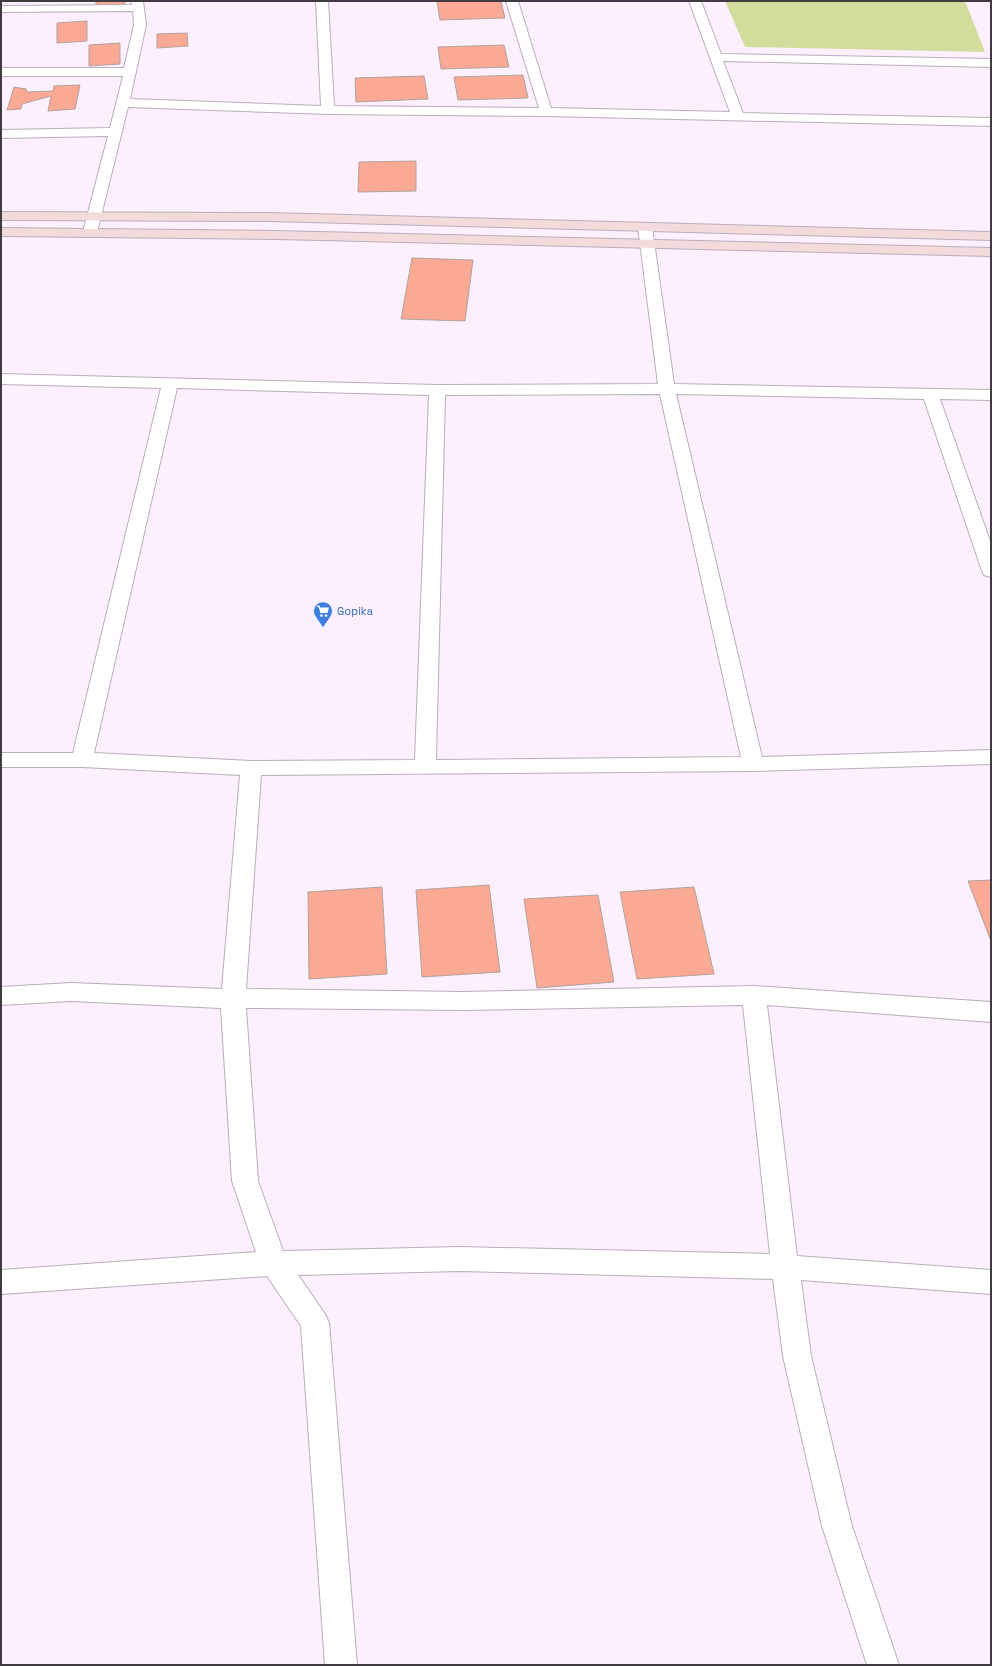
<svg xmlns="http://www.w3.org/2000/svg" width="992" height="1666" font-family="'Space Grotesk',sans-serif">
  <rect width="100%" height="100%" fill="#fcf0fe"/>
  <path fill="#d2dc9c" d="M725,1h240l20,51 -240,-5z"/>
  <path fill="#f9a994" stroke="#b3a29d" d="M96,1h29v3l-29,2z
    M437,1h64l4,17 -65,2z
    M87,21v20l-30,2v-20z
    M187,33l1,13 -31,2v-14z
    M120,43v21l-31,2v-21z
    M504,45l5,22 -68,2 -3,-22z
    M523,75l5,23 -70,2 -4,-23z
    M424,76l4,23 -72,3 -1,-24z
    M80,85l-5,24 -27,2 3,-15 -29,8 -1,5 -14,1 7,-23 12,2 1,3 26,-1 1,-5z
    M416,161v30l-58,1 1,-30z
    M412,258l61,2 -8,61 -64,-2z
    M991,880v61l-23,-60z
    M489,885l11,87 -78,5 -6,-87z
    M382,887l5,87 -78,5 -1,-87z
    M694,887l20,87 -77,5 -17,-87z
    M598,895l16,87 -77,6 -13,-89z"/>
  <g fill="none" stroke-linecap="round" stroke-linejoin="round">
    <defs>
      <path id="street" d="M131,1h12l3,24 -16,74 191,7 -5,-105h12l6,105 205,2 -33,-107h12l33,107 179,4 -41,-111h12l20,53 270,5v8l-268,-6 20,52 248,5v8l-445,-10 -218,-2 -200,-7 -31,125 -2,3 -5,1 -5,-1 -2,-3 25,-96 -107,2v-8l109,-2 13,-52h-122v-8h123l10,-43 -1,-14 -132,1v-6l131,-1z
        M645,223l5,1 2,3 22,157 317,6v10l-51,-1 51,145v33l-7,-2 -2,-4 -58,-172 -248,-5 86,363 229,-7v14l-238,7 -492,4 -15,214 217,3 291,-6 237,16v20l-224,-17 30,251 194,14v24l-190,-14 10,76 41,170 47,139h-32l-45,-139 -39,-170 -10,-77 -313,-8 -162,4 27,39 4,9 28,342h-32l-24,-339 -34,-50 -266,18v-24l255,-18 -24,-71 -11,-173 -150,-7 -70,4v-18l70,-4 151,6 18,-214 -158,-8h-81v-14h72l88,-365 -160,-4v-10l436,11 221,-1 -20,-157 2,-3zM177,388l252,7 -14,365 -164,1 -157,-8zM660,394l81,363 -305,3 9,-365zM743,1005l27,249 -310,-7 -177,4 -25,-70 -12,-173 217,2z"/>
      <path id="secondary" d="M1,212l268,1 722,19v8l-722,-19 -268,-1z
        M1,228l276,3 714,17v8l-714,-17 -276,-3z"/>
    </defs>
    <use href="#street" stroke="#b9aeba" stroke-width="2"/>
    <use href="#secondary" stroke="#b9aeba" stroke-width="2"/>
    <use href="#street" fill="#fff" fill-rule="evenodd"/>
    <use href="#secondary" fill="#f3dbdc" fill-rule="evenodd"/>
  </g>
  <defs>
    <symbol id="supermarket-pin" viewBox="-11 -11 22 30"><path d="M0 17L-7.5 6A9.5 9.5 0 1 1 7.5 6Z" fill="#3f7fe0" stroke="#fcf0fe"/><path d="M-6-5.5h2.5l.6 2H6L4.5 2H-2.5L-4.4-4H-6ZM-1.5 3.2a1.3 1.3 0 1 0 .1 0ZM3 3.2a1.3 1.3 0 1 0 .1 0Z" fill="#fff"/></symbol>
  </defs>
  <g fill-rule="evenodd">
    <use href="#supermarket-pin" x="312" y="600" width="22" height="30"/>
  </g>
  <g text-anchor="middle" dominant-baseline="central" stroke-width="4" stroke-linejoin="round" paint-order="stroke">
    <g font-size="11" fill="#366cbe" stroke="#fcf0fe" text-anchor="start">
      <text x="337" y="611">Gopika</text>
    </g>
  </g>
  <rect width="992" height="1666" fill="none" stroke="#403b41" stroke-width="4"/>
</svg>
